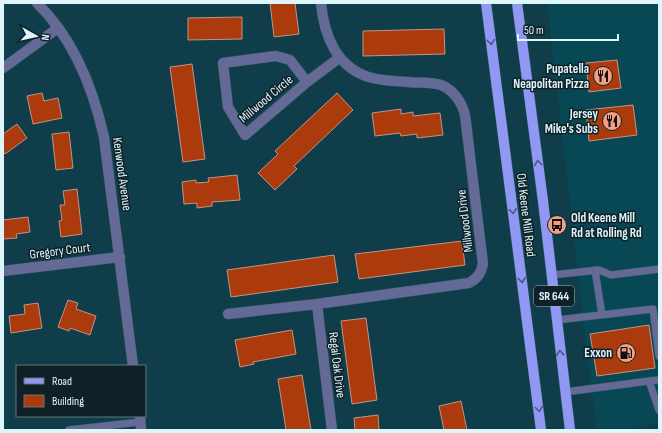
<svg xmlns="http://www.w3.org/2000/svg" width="662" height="433" font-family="'Sofia Sans Condensed',sans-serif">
  <rect width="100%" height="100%" fill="#0f3d49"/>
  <path fill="#084855" d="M547,3h112v419l-22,6h-41z"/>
  <path fill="#ab3b0d" stroke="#be9588" d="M270,3h25l4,31 -25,3z
    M242,17v22l-54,1v-22z
    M444,29l1,25 -82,2v-25z
    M617,60l4,28 -32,4 -3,-29z
    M192,64l13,95 -22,3 -13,-95z
    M42,93l2,8 14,-3 4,20 -29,6 -6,-28z
    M337,93l16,17 -59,56 3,3 -22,21 -17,-17 20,-19 -3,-3z
    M633,105l4,30 -48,6 -3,-31z
    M401,109v5l12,-2v4l27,-3 3,22 -26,3v-4l-16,2 -1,-3 -25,3 -3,-23z
    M17,124l10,14 -22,16 -2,-3v-17z
    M69,132l4,36 -17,2 -4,-36z
    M237,175l3,25 -28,2v4l-15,2v-5l-13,1 -2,-22 14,-2v3l13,-1 -1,-4z
    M77,189l5,45 -21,3 -2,-16 3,-1 -2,-15h5l-2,-14z
    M28,217l2,15 -14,2 1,4 -14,1v-19z
    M462,241l3,24 -106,14 -4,-25z
    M334,255l4,27 -107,15 -4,-27z
    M68,300l10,3 -2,6 20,7 -6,19 -20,-7 -1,3 -11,-4z
    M38,303l4,25 -31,5 -2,-17 16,-2 -1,-9z
    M366,318l11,82 -25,4 -11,-83z
    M649,325l6,43 -58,8 -7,-42z
    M292,330l4,24 -43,8 1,2 -14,3 -5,-27z
    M302,375l9,55h-25l-8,-51z
    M461,401l6,29h-23l-5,-24z
    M378,415l1,15h-24l-1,-12z"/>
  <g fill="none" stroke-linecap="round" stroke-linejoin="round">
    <defs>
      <path id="lane" d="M595,270l7,45
        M552,275l47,-5 12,5 48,-6
        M557,320l96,-11 6,47
        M649,381l10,-1
        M565,392l84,-11 10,29
        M69,430l71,-8"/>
      <path id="street" d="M37,3c37,36 56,85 67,134l29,229
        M3,68l55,-40
        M307,82l-17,-22 -14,-4 -53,7 5,44 17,28 62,-53 32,-24
        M3,271l117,-14
        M317,304l15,126
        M228,314l89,-10 152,-21c9,-5 12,-10 14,-19l-18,-149c-3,-12 -11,-25 -24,-30 -9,-3 -23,-2 -33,-3 -12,-1 -25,-1 -36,-4 -35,-9 -48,-42 -51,-75
        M140,416l1,14"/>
      <path id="primary" d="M486,3l55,427
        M517,3l26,198 27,229"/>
    </defs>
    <use href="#lane" stroke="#305a66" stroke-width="8"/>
    <use href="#street" stroke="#305a66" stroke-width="11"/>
    <use href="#primary" stroke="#305a66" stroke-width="11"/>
    <use href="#lane" stroke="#646996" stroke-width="7"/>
    <use href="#street" stroke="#646996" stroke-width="10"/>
    <use href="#primary" stroke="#9098f3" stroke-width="10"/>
  </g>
  <defs><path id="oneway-chevron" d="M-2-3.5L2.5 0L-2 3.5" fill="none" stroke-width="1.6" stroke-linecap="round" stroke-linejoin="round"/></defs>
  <g stroke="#495783">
    <use href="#oneway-chevron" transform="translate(491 42) rotate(83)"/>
    <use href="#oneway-chevron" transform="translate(538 163) rotate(-98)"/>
    <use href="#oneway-chevron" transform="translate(513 211) rotate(82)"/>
    <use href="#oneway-chevron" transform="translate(522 280) rotate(83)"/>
    <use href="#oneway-chevron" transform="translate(560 353) rotate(-96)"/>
    <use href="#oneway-chevron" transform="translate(539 409) rotate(82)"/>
  </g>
  <defs>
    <symbol id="restaurant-disc" viewBox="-11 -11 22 22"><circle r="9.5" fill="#f39f84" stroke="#0f2127"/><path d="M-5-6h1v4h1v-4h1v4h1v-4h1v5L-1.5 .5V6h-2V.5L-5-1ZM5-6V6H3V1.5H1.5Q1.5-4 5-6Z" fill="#111"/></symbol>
    <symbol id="bus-disc" viewBox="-11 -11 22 22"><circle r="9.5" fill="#f39f84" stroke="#0f2127"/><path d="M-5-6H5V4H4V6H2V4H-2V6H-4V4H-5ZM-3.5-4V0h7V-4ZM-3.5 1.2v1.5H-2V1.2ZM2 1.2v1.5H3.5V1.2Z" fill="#111"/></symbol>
    <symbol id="fuel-disc" viewBox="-11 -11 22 22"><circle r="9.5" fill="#f39f84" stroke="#0f2127"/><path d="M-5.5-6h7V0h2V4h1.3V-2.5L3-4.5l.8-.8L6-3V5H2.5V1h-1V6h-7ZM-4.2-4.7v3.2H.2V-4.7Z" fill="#111"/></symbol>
  </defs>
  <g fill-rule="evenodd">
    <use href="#restaurant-disc" x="592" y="65" width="22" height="22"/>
    <use href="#restaurant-disc" x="601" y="110" width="22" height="22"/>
    <use href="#bus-disc" x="546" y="214" width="22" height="22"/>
    <use href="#fuel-disc" x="615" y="342" width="22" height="22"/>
  </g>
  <g text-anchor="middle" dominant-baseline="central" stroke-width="3" stroke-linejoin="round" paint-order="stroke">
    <rect fill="#0f2127" stroke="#a0b5bc" stroke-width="1" x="534" y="286" width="40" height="20" rx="3"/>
    <g font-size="12" font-weight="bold" fill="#def5fc">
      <text x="554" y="296">SR 644</text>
    </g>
    <g font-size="13" font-weight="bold" fill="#def5fc" stroke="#0f2127" text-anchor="end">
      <text x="589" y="69">Pupatella<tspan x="589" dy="15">Neapolitan Pizza</tspan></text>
      <text x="598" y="114">Jersey<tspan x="598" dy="15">Mike's Subs</tspan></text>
      <text x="571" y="218" text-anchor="start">Old Keene Mill<tspan x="571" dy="15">Rd at Rolling Rd</tspan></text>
      <text x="612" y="353">Exxon</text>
    </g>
    <g font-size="13" fill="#def5fc" stroke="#0f2127">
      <text transform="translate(266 99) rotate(-40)">Millwood Circle</text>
      <text transform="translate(122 174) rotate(82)">Kenwood Avenue</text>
      <text transform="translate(526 215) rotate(83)">Old Keene Mill Road</text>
      <text transform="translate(465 221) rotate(-97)">Millwood Drive</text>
      <text transform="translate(60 251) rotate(-7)">Gregory Court</text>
      <text transform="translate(337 365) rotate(83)">Regal Oak Drive</text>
    </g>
  </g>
  <rect width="662" height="433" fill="none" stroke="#def5fc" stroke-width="8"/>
  <rect x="16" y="365" width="130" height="52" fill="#0f2127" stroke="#62767c"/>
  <rect x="24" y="378" width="20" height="6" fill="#9098f3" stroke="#62767c"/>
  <text x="52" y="385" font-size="12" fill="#def5fc">Road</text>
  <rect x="24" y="395" width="20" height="12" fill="#ab3b0d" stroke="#62767c"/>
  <text x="52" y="405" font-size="12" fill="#def5fc">Building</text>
  <g transform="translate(36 36) rotate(98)" stroke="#0f2127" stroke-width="3" paint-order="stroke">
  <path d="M0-3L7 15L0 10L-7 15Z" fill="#def5fc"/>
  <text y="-6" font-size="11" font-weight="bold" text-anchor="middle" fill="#def5fc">N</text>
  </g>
  <path d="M518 34v6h100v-6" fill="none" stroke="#def5fc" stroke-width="2"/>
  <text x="524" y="34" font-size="12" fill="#def5fc" stroke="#0f2127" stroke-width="3" paint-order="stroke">50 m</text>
</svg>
